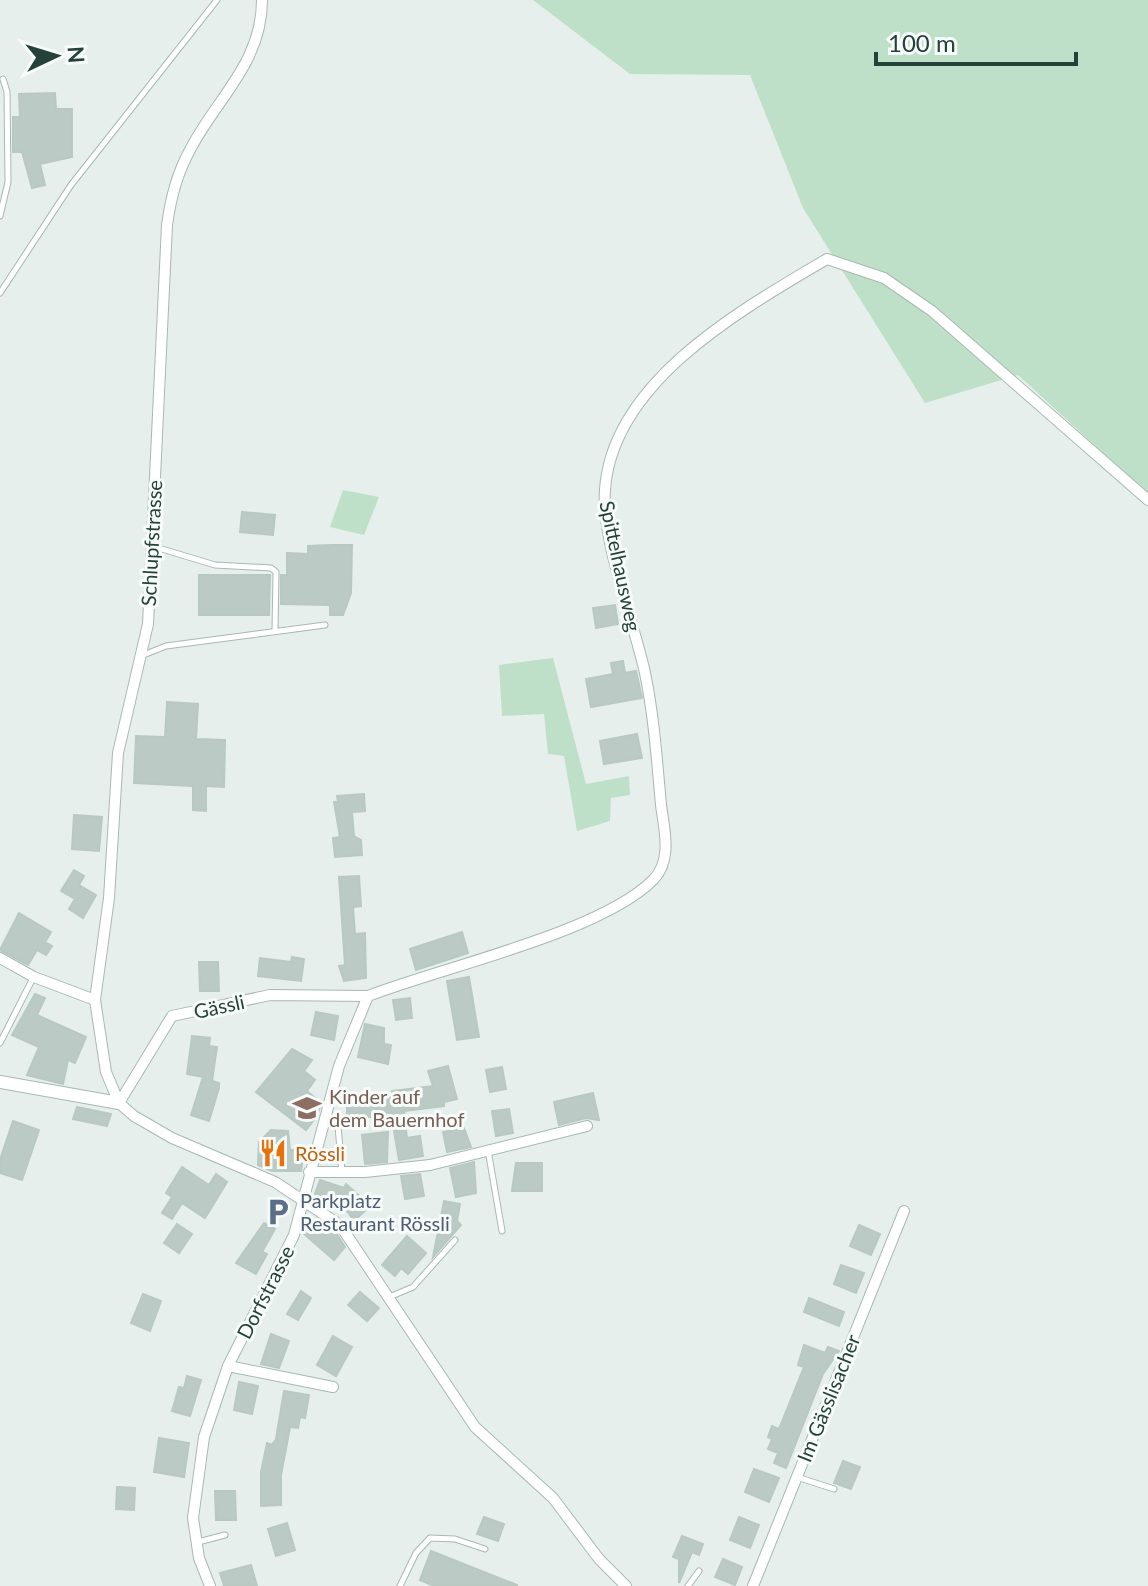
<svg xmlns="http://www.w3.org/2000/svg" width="1148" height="1586" font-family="Lato,sans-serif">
  <rect width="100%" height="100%" fill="#e6efeb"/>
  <path fill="#bfe0c8" d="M533,0h615v494l-130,-119 -93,28 -122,-195 -53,-133 -120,-1z
    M343,490l36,7 -15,38 -34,-8z
    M553,658l33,126 43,-8 1,19 -19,3 -1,23 -33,10 -13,-75 -16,-2 -4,-40 -42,2 -3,-51z"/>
  <path fill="#bbcac4" stroke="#b8c9c2" stroke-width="2" d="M55,93l1,16h16v48l-32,7 5,21 -13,3 -10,-36h-9v-35h7l-1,-23z
    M242,512l33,3 -2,20 -33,-3z
    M332,545h20l-1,48 -8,22h-13v-10l-49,-1v-29h6v-22l21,1v-8z
    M199,575h71l-1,40h-70z
    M615,605l3,19 -22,4 -3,-20z
    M623,661l2,12 11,-2 6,27 -51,9 -5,-28 27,-5 -2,-11z
    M167,702l31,2 -2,35 29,1 -1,47 -18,-1v25l-13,-1v-24l-59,-3 2,-47 29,1z
    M637,734l5,24 -38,6 -4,-23z
    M364,794l1,17 -13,1 2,24 7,4 1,15 -27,2 -2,-19 7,-1 -6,-35h4l-1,-6z
    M74,815l28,2 -3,34 -27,-2z
    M74,870l10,6 -5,9 17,10 -13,23 -14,-9 6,-10 -14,-8z
    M359,876l2,30 -8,1 2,27 10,-1 1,45 -22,3 -5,-15 6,-1 -6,-88z
    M19,913l32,19 -6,10 7,4 -6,9 -9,-5 -9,15 -28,-15z
    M462,932l6,21 -52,17 -6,-21z
    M292,957l12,2 -3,22 -43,-5 2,-18 31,4z
    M199,962h19l1,29h-19z
    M469,977l10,60 -22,3 -10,-59z
    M35,994l10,4 -8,17 49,22 -11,26 -7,-3 -5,24 -36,-9 12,-28 -27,-12z
    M410,998l2,20 -16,2 -3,-20z
    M316,1012l22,4 -4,24 -23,-5z
    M365,1024l19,4v16l7,1 -3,19 -30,-7z
    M192,1036l18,2 -1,8 8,1 -5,34 7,2v5l-10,33 -18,-6 12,-38 -16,-3z
    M292,1049l20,11 -8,11 11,9 -8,11 14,12 -4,13 -11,14 -50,-38z
    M448,1066l9,33 -13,3v4l-40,5 1,6h-58v-20h46l-1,-6 41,-5 -5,-15z
    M502,1067l4,22 -16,3 -4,-22z
    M593,1093l6,27 -13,-2 -27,7 -5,-23z
    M77,1107l34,7 -4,12 -34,-7z
    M509,1109l4,24 -17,3 -4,-25z
    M13,1121l26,9 -17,50 -22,-7v-13z
    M464,1128l7,19 -24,5 -4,-20z
    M271,1130l17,1 2,19h14l-3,21h-29l-14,-6 1,-23z
    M406,1130l1,8 13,-2 3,20 -24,4 -5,-29z
    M388,1132l-1,30 -22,2 -3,-29z
    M474,1162l2,31 -20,4 -6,-29z
    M516,1163h26v28h-30z
    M182,1167l27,18 7,-11 11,8 -22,36 -23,-15 -10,16 -10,-6 10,-16 -6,-4z
    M420,1174l4,22 -19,3 -4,-23z
    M320,1180l24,8 2,-4 17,15 3,11 -12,11 -12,-17 -27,-10z
    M444,1201l16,3 -3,17 4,4 -28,32z
    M317,1219l19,14 9,14 -11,13 -30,-26z
    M264,1223l11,6 -13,23 5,2 -11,20 -20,-11z
    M177,1224l15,10 -13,19 -15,-10z
    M859,1225l21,9 -9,21 -21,-9z
    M407,1236l19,17 -18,21 -7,-6 -6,8 -13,-11z
    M841,1265l23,8 -8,20 -22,-9z
    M301,1291l10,7 -13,22 -11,-6z
    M360,1292l19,16 -12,13 -19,-16z
    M143,1294l18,7 -11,30 -19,-8z
    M809,1298l35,14 -5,14 -35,-14z
    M271,1334l18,7 -10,27 -18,-4z
    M333,1336l19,11 -16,29 -19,-11z
    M804,1345l21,8 3,-6 11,4 -16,23 -37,94 -12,-5 4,-10 -10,-4 4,-10 -4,-2 4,-11 7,3 25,-62 -6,-2z
    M187,1376l14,4 -11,36 -18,-5 7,-24 5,1z
    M239,1382l19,4 -6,28 -18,-4z
    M284,1391l25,4 -4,23 -5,-1 -2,11 -8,-1 -9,48v30l-20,1v-34l6,-29 5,2 4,-6z
    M159,1438l30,5 -5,34 -30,-5z
    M843,1461l17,6 -9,22 -17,-6z
    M754,1469l25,9 -10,24 -24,-10z
    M117,1487l18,1 -1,22 -18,-1z
    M215,1491h20l1,29h-20z
    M484,1517l20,7 -6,17 -21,-7z
    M739,1517l20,8 -9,23 -20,-8z
    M287,1523l8,27 -19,6 -8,-27z
    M682,1536l21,8 -4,11 -7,-3 -13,31v-24l-6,-2z
    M431,1551l86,34v1h-83l-14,-6z
    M723,1559l19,8 -7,18 -20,-8z
    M251,1565l6,21h-33l-4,-13z"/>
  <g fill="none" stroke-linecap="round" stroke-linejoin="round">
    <defs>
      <path id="service" d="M0,216l8,-34 -1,-90 -4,-13
        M0,293l71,-108 146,-185
        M152,546l63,19 56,3 5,4 -1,59
        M141,656l25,-10 159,-21
        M0,1043l33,-65
        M338,1126l4,46
        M488,1150l14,81
        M387,1298l26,-11 42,-47
        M797,1477l37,12
        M198,1542l27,-7
        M400,1586l16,-33 14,-15 25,1 30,10
        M688,1586l11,-15"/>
      <path id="minor" d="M262,0c0,62 -44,97 -71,148 -14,25 -20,49 -24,77l-19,399 -30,129 -9,145 -14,102 11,72 13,31 15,13 38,22 103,44 65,43 135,202 78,71 46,61 27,27
        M0,958l34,19 61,23
        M119,1103l53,-87 98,-21 98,1
        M309,1172h56l65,-7 157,-39
        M228,1366l105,21
        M210,1586l-11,-28 -6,-40 11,-81 24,-71 66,-131 45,-169 29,-70c74,-29 232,-63 285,-116 20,-20 11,-51 8,-75 -4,-44 -7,-89 -16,-132 -11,-51 -44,-134 -40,-183 7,-109 139,-182 222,-231l57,19 48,33 216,189
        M753,1586l151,-375"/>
      <path id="tertiary" d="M0,1082l119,21"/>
    </defs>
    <use href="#service" stroke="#a8b8b2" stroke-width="7"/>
    <use href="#minor" stroke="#a8b8b2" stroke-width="12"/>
    <use href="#tertiary" stroke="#a8b8b2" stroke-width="14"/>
    <use href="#service" stroke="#fff" stroke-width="5"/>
    <use href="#minor" stroke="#fff" stroke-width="10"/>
    <use href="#tertiary" stroke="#fff" stroke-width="12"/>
  </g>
  <defs>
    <symbol id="school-bare" viewBox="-9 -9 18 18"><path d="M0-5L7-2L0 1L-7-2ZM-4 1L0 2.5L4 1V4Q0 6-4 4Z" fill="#8d6e63" stroke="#f7fbf9" stroke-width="2.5" paint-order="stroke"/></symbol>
    <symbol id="restaurant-bare" viewBox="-9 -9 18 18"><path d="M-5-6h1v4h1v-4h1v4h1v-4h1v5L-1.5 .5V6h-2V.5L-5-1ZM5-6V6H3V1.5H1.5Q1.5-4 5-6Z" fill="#e8710a" stroke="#f7fbf9" stroke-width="2.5" paint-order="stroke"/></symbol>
    <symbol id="parking-bare" viewBox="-9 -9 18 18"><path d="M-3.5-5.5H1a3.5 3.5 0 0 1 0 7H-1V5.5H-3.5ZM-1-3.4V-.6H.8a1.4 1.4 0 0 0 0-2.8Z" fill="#5c6f8a" stroke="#f7fbf9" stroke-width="2.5" paint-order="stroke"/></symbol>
  </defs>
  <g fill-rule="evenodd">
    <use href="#school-bare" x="287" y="1088" width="40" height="40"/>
    <use href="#restaurant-bare" x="253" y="1133" width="40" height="40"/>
    <use href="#parking-bare" x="258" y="1192" width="40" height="40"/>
  </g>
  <g text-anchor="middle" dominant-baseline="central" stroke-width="6" stroke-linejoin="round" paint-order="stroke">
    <g font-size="20" fill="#24423a" stroke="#f7fbf9">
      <text transform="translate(151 543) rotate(-87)">Schlupfstrasse</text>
      <text transform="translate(621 566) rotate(78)">Spittelhausweg</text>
      <text transform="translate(219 1006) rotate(-12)">Gässli</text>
      <text transform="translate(265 1292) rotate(-63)">Dorfstrasse</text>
      <text transform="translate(828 1398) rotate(-68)">Im Gässlisacher</text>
    </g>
    <g font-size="20" fill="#785e54" stroke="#f7fbf9" text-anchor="start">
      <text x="329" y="1096">Kinder auf<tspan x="329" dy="23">dem Bauernhof</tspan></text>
    </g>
    <g font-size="20" fill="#c56008" stroke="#f7fbf9" text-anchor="start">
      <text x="295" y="1153">Rössli</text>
    </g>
    <g font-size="20" fill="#4e5e75" stroke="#f7fbf9" text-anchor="start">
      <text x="300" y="1200">Parkplatz<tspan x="300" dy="23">Restaurant Rössli</tspan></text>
    </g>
  </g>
  <g transform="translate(56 56) rotate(86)" stroke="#f7fbf9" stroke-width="6" paint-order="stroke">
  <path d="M0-6L14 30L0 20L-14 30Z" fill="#24423a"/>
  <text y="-12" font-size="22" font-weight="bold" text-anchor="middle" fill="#24423a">N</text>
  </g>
  <path d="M876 52v12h200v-12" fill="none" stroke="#24423a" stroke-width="4"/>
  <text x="888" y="52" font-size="24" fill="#24423a" stroke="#f7fbf9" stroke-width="6" paint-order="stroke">100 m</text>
</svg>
